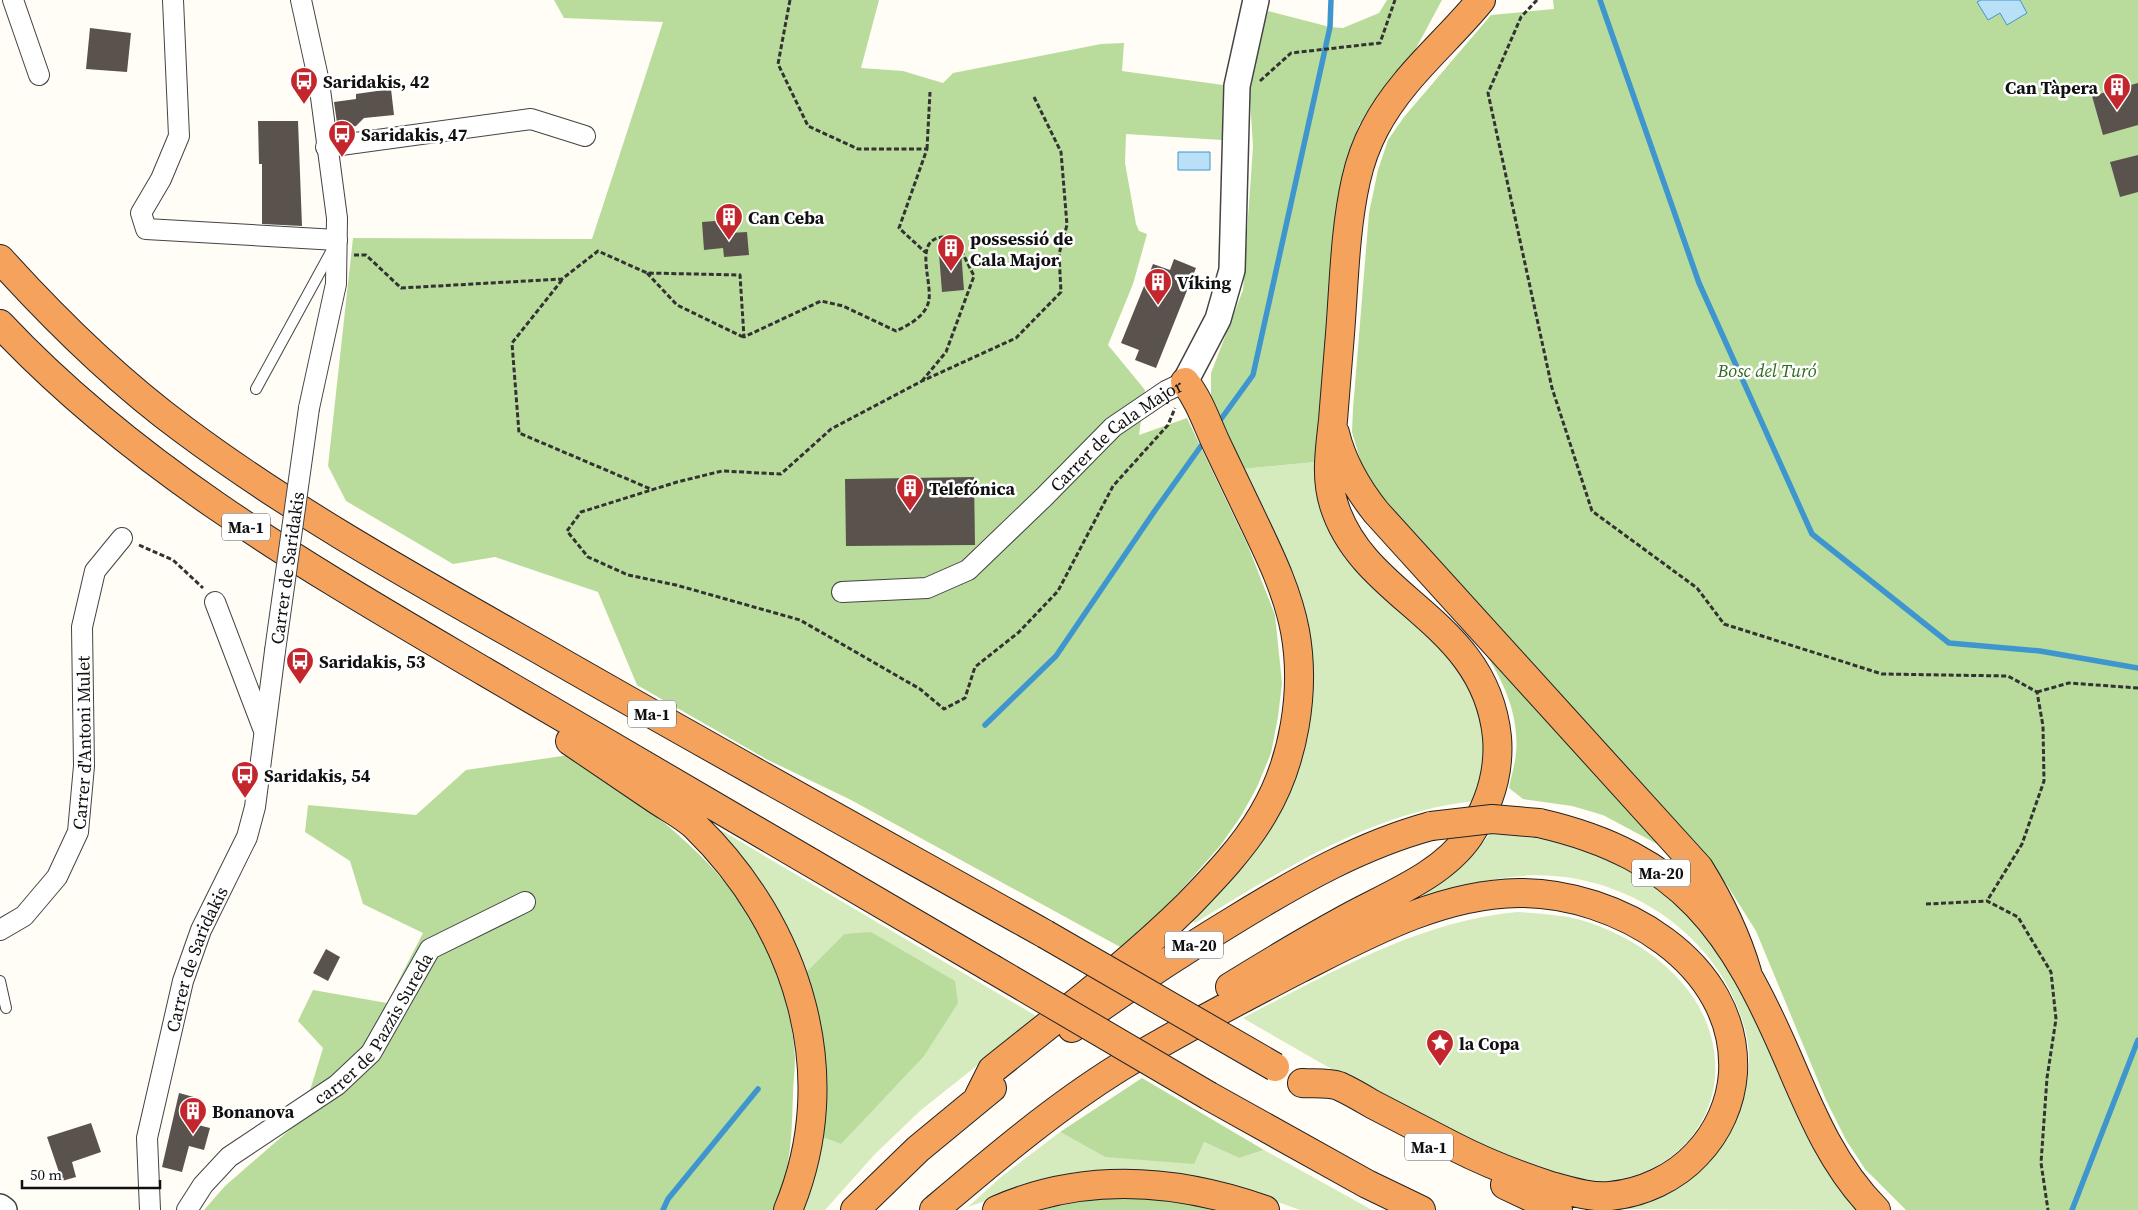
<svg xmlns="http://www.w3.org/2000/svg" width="2138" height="1210" font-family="'Source Serif 4',serif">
  <rect width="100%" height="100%" fill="#fffdf5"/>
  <path fill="#d5ebbd" d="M1315,462l2,21 149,195 11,25 9,47 -11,51c-104,11 -192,69 -280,122l-6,-6 36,-37 84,-183 -67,-228z
    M707,822l331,195 -117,93 -46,44 -50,56h-26l17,-46 6,-27 19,7 3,-210 -39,39c-22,-64 -54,-101 -98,-151z
    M1490,834c144,5 221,79 275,207 25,59 47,121 92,169l-251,-1c11,-3 37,-8 46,-15 14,-10 35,-40 48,-54 12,-14 33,-32 42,-48 10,-18 8,-44 3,-63 -21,-78 -89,-135 -168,-150 -52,-10 -102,2 -152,18l-2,-3 40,-29z
    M1517,912c17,1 34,2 51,5 54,11 115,50 137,102 38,90 -34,173 -128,162 -18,-2 -39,-13 -56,-20 -98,-37 -188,-91 -278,-143 87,-45 174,-96 274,-106z
    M1060,1132l45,25 99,-15 35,16 25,-8 108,60h-72l-45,-16 -238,-4 -49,17 33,-30z"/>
  <path fill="#b9dc9c" d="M554,0h325l-18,68 42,3 40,12 10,-10 148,-29 23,-1 -2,28 101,14 -1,55 -96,-6 -1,29 11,61 3,7 8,3 -14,50 -25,61 37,45 -6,45 48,-17 61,128 27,69 7,68 -4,34 -7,36 -14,34 -16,29 -21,30 -51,58 -47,44 -271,-148 -85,-41 -129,-74 -39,-93 -103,-35 -42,7 -107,-63 -18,-35 25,-228 239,1 71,-217 -99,-4z
    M1387,0h55l-28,52 -33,39 -22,34 -15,42 -11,79 -18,216 -73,7 -31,-66v-30l32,-83 10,-143 -4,-65 19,-71 62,16 13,1 36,-15z
    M1553,0h585v1210h-232l-41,-41 -19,-29 -20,-40 -70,-169 -29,-46 -193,-221 -150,-165 -22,-33 -10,-34 1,-23 16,-196 9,-43 10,-30 16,-23 87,-102 63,-6z
    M1477,641l185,201 -3,3 -56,-30 -31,-9 -49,-7 -14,-11c2,-12 6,-23 7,-35 4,-41 -16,-80 -39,-112z
    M569,755c56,35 122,83 162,135 35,46 61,110 64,168 0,12 -2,25 -2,37 -1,25 -1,48 -6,72 -2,14 -9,29 -14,43h-569l21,-24 76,-66 22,-72 -25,-27 15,-31 74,13 36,-70 -60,-29 -13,-43 -45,-29 3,-27 108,10 50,-45z
    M871,932l84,49 3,22 -34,53 -83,88 -19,-7c3,-56 2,-111 -17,-164l39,-39z
    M1142,1078l122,72 -25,8 -35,-16 -10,22 -89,-7 -45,-25z
    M1143,1198l59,8 13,4h-175l53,-11z"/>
  <path fill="#b9e0f7" stroke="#3f96cf" d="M1981,0h39l7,13 -20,12 -7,-12 -12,7 -11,-18z
    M1178,152h32v18h-32z"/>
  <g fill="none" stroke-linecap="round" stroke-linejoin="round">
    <path stroke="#3f96cf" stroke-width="5.5" d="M1600,0l99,283 113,251 137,109 91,8 98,17
      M1216,426l37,-51 77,-348 1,-27
      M985,725l71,-69 100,-147 50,-70
      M663,1210l5,-11 90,-110
      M2072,1210l66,-170"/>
  </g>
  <path fill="#5a524d" d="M90,28l41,5 -4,39 -41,-3z
    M2138,83v42l-35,10 -11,-39z
    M391,89l3,26 -30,3 -8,8 -18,4 -4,-28 22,-3v-5z
    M258,121h40l4,105 -40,-2v-60h-3z
    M2138,155v37l-18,5 -10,-35z
    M728,220l1,13 18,-1 2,23 -25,2 -1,-9 -19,2 -2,-28z
    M961,251l3,39 -22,2 -3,-38z
    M1174,259l22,9 -40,100 -21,-8 4,-10 -18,-7 32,-79 17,6z
    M974,477l1,68 -129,1 -1,-67z
    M326,949l14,8 -12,24 -15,-8z
    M179,1093l22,6 -7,25 16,4 -6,22 -15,-4 -7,26 -20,-5z
    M91,1123l10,29 -29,10 4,15 -14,4 -15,-44z"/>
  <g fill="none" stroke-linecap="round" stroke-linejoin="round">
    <defs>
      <path id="service" d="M256,389l76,-139
        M0,981l6,27"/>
      <g id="minor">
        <path d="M13,0l26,75"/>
        <path d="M173,0l6,136 -18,43 -20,34 5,16 191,11"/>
        <path d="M301,0l18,82 18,136 -1,66 -27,124"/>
        <path d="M326,147l205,-28 54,17"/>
        <path id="s1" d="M842,592l85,-4 41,-18 76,-73 69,-70 53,-36 19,-9"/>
        <path d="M215,602l48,126"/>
        <path id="s2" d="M0,930l24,-14 33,-39 21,-45 6,-66 -2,-139 13,-56 27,-33"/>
        <path id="s3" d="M150,1210l-3,-72 36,-157 18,-51 46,-93 8,-30 20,-156"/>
        <path id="s4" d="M187,1210l16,-25 26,-28 108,-72 34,-32 59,-104 95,-47"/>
      </g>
      <path id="tertiary" d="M1185,382l33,-63 14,-49 5,-184 19,-86
        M0,1207l4,3"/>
      <path id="motorway" d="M0,259c56,62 116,121 184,171 114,85 240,154 363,224 165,95 332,187 498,280
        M0,324c139,148 314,247 487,349 168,99 336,196 504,295
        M1335,433c7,29 22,55 41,79l323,356c21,34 37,66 48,104
        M570,741c28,19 56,38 84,57 13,9 29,17 41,28 103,100 150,248 93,384
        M1539,823c145,33 194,108 250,238 23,54 45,107 87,149
        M1230,987c37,-23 74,-45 112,-66 42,-24 99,-44 127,-85 20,-30 31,-63 28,-99 -12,-118 -133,-136 -163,-232 -9,-28 -4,-56 -1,-85 2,-25 4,-50 6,-74 5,-55 5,-113 17,-166 4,-18 10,-35 19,-52 26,-50 71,-85 106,-128
        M1072,1028c53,-39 108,-75 164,-109 62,-38 125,-74 195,-93
        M1209,1096l158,88 54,26
        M977,1100l15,-30c67,-54 135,-105 196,-165 27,-28 55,-57 75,-91 31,-52 43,-123 32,-183 -8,-42 -27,-79 -45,-117 -11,-23 -22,-46 -33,-69 -10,-21 -17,-44 -32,-63
        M1505,1185l53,25
        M855,1210l63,-61 74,-61
        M934,1210c59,-50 120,-102 186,-143 58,-35 119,-67 179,-98 69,-35 141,-75 220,-76 96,-1 220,69 214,180 -2,30 -15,59 -36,81 -22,24 -55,39 -87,42 -20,2 -40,-5 -59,-10 -34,-11 -67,-24 -98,-40 -27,-14 -54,-28 -81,-42 -10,-6 -22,-13 -33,-18 -11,-4 -26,-2 -37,-3
        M997,1210c87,-38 180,-31 268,0"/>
    </defs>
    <use href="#service" stroke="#444" stroke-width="12"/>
    <use href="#minor" stroke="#444" stroke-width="22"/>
    <use href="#tertiary" stroke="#444" stroke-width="28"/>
    <use href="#motorway" stroke="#222" stroke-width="30"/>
    <path stroke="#333" stroke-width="3" stroke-dasharray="5 2.5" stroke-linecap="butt" d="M790,0l-12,64 30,62 50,23h69l-28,79 26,24
      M1537,0l-16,17 -33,76 64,295 40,123 105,77 27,36 158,50 126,2 29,16 6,34 1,55 -22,63 -35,57
      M1260,81l31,-28 89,-10 15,-43
      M1034,97l27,55 6,73 -8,29 2,38 -45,46 -94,43 -91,48 -50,45 -59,-3 -45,11 -96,30 -14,19 21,26 40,18 48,10 124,35 120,69 24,20 21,-11 10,-31 44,-35 39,-41 55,-105 55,-61 7,-17
      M927,149l3,-57
      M354,255h12l35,33 161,-9 36,-28 49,22 93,2 4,62 77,-36 22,5 53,25c13,-6 30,-15 33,-31 3,-24 -20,-70 26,-62l19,38 -28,76 -24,29
      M647,273l30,32 66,32
      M562,280l-50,63 7,90 134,57
      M139,545l34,15 30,28
      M2037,692l32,-9 69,5
      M1926,904l61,-3 31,16 33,55 5,47 -9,59 -6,85 7,47"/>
    <use href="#service" stroke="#fff" stroke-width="10"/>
    <use href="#minor" stroke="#fff" stroke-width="20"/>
    <use href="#tertiary" stroke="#fff" stroke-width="25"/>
    <use href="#motorway" stroke="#f5a25d" stroke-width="28"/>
    <defs>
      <g id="minor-bridge">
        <path id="s5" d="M275,651l34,-243"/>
      </g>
      <path id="motorway-bridge" d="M1431,826l61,-7 47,4
        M1045,934l230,133
        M991,968l218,128"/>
    </defs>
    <use href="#minor-bridge" stroke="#444" stroke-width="22" stroke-linecap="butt"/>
    <use href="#motorway-bridge" stroke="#222" stroke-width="30" stroke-linecap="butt"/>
    <use href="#minor-bridge" stroke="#fff" stroke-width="20"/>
    <use href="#motorway-bridge" stroke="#f5a25d" stroke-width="28"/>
  </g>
  <defs>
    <symbol id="bus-pin" viewBox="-11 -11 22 30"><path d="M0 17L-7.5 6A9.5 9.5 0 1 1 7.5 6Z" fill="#c4262e" stroke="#fff"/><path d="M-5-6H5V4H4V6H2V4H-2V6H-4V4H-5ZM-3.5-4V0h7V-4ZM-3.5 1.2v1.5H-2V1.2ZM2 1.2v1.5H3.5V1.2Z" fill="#fff"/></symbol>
    <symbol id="building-pin" viewBox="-11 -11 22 30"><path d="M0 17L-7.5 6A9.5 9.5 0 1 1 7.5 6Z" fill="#c4262e" stroke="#fff"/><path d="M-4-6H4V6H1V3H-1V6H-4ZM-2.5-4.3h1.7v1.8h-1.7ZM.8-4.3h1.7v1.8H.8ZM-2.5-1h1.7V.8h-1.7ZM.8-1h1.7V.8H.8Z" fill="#fff"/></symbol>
    <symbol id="sight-pin" viewBox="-11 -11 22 30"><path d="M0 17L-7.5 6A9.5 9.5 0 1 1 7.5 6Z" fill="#c4262e" stroke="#fff"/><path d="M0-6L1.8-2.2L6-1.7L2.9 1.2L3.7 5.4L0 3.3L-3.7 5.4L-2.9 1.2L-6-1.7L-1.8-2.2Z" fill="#fff"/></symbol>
  </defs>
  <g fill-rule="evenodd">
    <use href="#bus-pin" x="288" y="65" width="32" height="43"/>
    <use href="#building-pin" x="2101" y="71" width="32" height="43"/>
    <use href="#bus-pin" x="326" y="118" width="32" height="43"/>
    <use href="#building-pin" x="713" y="201" width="32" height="43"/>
    <use href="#building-pin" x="935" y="232" width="32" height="43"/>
    <use href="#building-pin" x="1142" y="266" width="32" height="43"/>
    <use href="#building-pin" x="894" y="472" width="32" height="43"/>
    <use href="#bus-pin" x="284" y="645" width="32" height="43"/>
    <use href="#bus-pin" x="229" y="759" width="32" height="43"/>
    <use href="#sight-pin" x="1424" y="1027" width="32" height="43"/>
    <use href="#building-pin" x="177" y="1095" width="32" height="43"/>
  </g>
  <g text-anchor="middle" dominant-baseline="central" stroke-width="5" stroke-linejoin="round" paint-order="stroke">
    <g fill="#fff" stroke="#585858" stroke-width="1">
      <rect x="222" y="513.5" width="48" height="27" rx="4"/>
      <rect x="628" y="700.5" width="48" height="27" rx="4"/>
      <rect x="1632" y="859.5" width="58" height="27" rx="4"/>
      <rect x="1165" y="931.5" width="58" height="27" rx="4"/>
      <rect x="1405" y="1133.5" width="48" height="27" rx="4"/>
    </g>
    <g font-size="16" font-weight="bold" fill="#111">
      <text x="246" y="527">Ma-1</text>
      <text x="652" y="714">Ma-1</text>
      <text x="1661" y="873">Ma-20</text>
      <text x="1194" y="945">Ma-20</text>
      <text x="1429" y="1147">Ma-1</text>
    </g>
    <g font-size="18" font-weight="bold" fill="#111" stroke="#fff" text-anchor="start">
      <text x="323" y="81">Saridakis, 42</text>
      <text x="2098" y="87" text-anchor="end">Can Tàpera</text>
      <text x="361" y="134">Saridakis, 47</text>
      <text x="748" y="217">Can Ceba</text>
      <text x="970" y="238">possessió de<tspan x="970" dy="21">Cala Major</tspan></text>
      <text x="1177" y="282">Víking</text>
      <text x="929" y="488">Telefónica</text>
      <text x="319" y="661">Saridakis, 53</text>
      <text x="264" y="775">Saridakis, 54</text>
      <text x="1459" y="1043">la Copa</text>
      <text x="212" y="1111">Bonanova</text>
    </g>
    <g font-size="18" font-style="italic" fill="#2f6b1f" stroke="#fff">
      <text x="1767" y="370">Bosc del Turó</text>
    </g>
    <g font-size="18" fill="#111" stroke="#fff">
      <text stroke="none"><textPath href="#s1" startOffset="331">Carrer de Cala Major</textPath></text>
      <text stroke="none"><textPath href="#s5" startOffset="84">Carrer de Saridakis</textPath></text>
      <text stroke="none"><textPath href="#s2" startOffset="218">Carrer d'Antoni Mulet</textPath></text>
      <text stroke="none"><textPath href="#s3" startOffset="258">Carrer de Saridakis</textPath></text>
      <text stroke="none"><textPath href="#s4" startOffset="265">carrer de Pazzis Sureda</textPath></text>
    </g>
  </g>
  <path d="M22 1180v8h138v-8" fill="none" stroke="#111111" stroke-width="2.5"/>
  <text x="30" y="1180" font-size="15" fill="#111111" stroke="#ffffff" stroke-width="4" paint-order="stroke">50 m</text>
</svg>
